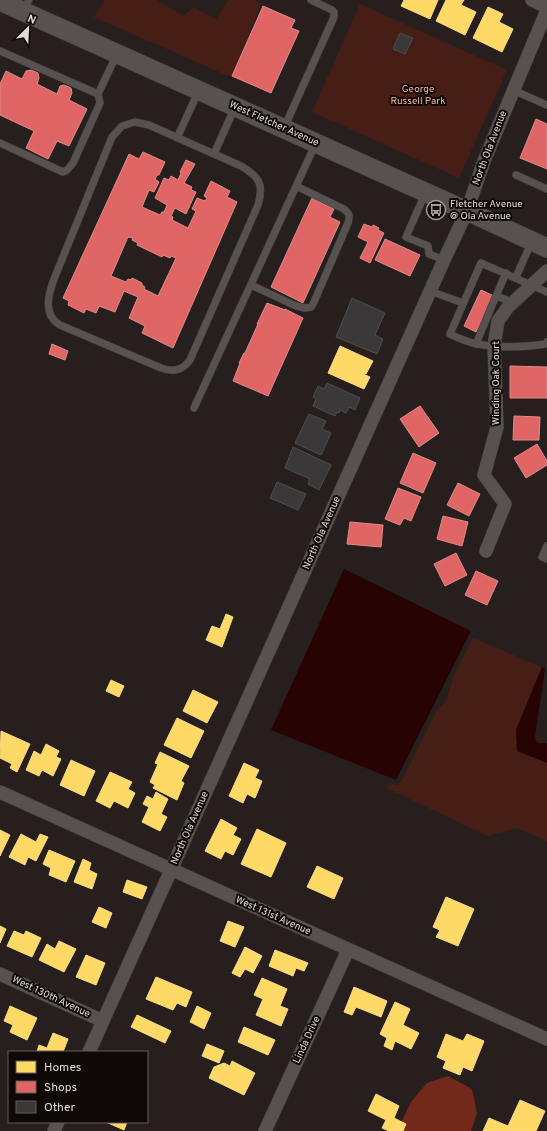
<svg xmlns="http://www.w3.org/2000/svg" width="547" height="1131" font-family="Overpass,sans-serif">
  <rect width="100%" height="100%" fill="#261f1e"/>
  <path fill="#471e15" d="M105,0h52l26,16 11,-9 22,12 12,-19h26l7,3 -28,75 -139,-61z
    M360,4l147,66 -48,108 -147,-66z
    M473,638l69,29 -26,63 1,21 30,12v78l-30,-13 -29,8 -102,-48 3,-5 8,2 4,-3 36,-72 9,-9 8,-26z"/>
  <path fill="#72291a" d="M448,1076l24,13 5,24 -6,18h-72l1,-6 11,-23 16,-19z"/>
  <path fill="#280303" d="M344,569l127,62 -75,149 -125,-50z
    M542,667l3,2 -10,68 1,4 2,2h9v20l-30,-12 -1,-21z"/>
  <path fill="#ffd966" stroke="#f7da88" d="M404,0h34l-8,19 -29,-13z
    M446,0h18l-3,5 15,7 -11,23 -29,-14z
    M488,7l15,7 -4,8 14,7 -11,23 -29,-14z
    M340,346l33,15 -7,13 -3,-1v1l7,3 -6,12 -36,-16z
    M226,614l7,3 -11,30 -16,-7 6,-14 8,3z
    M111,680l13,6 -5,11 -13,-6z
    M193,690l25,12 -11,21 -24,-12z
    M177,718l27,13 -13,27 -27,-13z
    M1,731l29,13 -13,28 -7,-4 2,-4 -12,-6z
    M46,744l13,7 -3,6 5,2 -8,17 -11,-6 -3,6 -13,-6 8,-19 7,4z
    M160,752l29,14 -8,15 3,2 -7,17 -24,-12 2,-3 -5,-3 8,-18 -3,-1z
    M71,760l24,11 -11,25 -24,-11z
    M244,763l15,7 -4,8 7,3 -7,17 -8,-4 -4,9 -14,-7z
    M110,772l22,10 -4,7 7,4 -7,15 -14,-7 -4,7 -14,-7z
    M156,792l12,7 -7,15 6,3 -7,14 -18,-9 7,-15 -6,-3 4,-8 6,3z
    M221,819l16,9 -4,7 8,4 -8,16 -8,-4 -4,8 -16,-8z
    M257,829l29,14 -15,34 -30,-13z
    M0,830l10,5 -10,21z
    M21,834l15,8 4,-8 8,3 -12,24 -8,-4 -3,8 -16,-8z
    M49,850l26,11 -9,21 -17,-7 2,-7 -8,-4z
    M83,859l8,4 -2,7 8,4 -5,15 -18,-7z
    M317,866l26,12 -9,21 -27,-12z
    M127,880l20,7 -5,12 -19,-7z
    M446,897l28,12 -16,37 -22,-9 4,-7 -7,-3z
    M99,907l13,6 -6,15 -14,-6z
    M228,921l16,6 -9,20 -15,-6z
    M0,926l6,3 -6,14z
    M14,931l10,4 2,-4 15,7 -9,19 -25,-11z
    M59,941l17,8 -12,23 -25,-12 8,-16 8,5z
    M245,947l17,9 -9,17 -8,-4 -5,8 -8,-4z
    M275,950l33,13 -4,8 -8,-3 -3,8 -24,-10z
    M86,955l19,8 -9,22 -20,-8z
    M156,977l36,15 -6,15 -9,-4 -4,7 -27,-11z
    M262,978l25,11 -7,17 8,3 -7,17 -25,-11 7,-16 -9,-4z
    M354,987l33,14 -6,16 -25,-10 -4,8 -8,-3z
    M395,1002l15,7 -7,16 16,8 -8,16 -16,-8 -3,9 -8,-4 3,-8 -7,-4z
    M10,1006l27,12 -10,22 -17,-8 3,-7 -9,-4z
    M197,1006l14,7 -7,16 -14,-7z
    M137,1015l34,16 -6,12 -34,-16z
    M244,1027l31,13 -7,15 -30,-13z
    M53,1033l15,6 -5,13h-26l2,-7 8,3z
    M446,1034l17,7 4,-7 17,7 -12,30 -9,-4 -3,8 -17,-7 3,-7 -9,-4z
    M207,1044l17,7 -5,12 -17,-7z
    M232,1061l23,12 -11,22 -35,-17 5,-11 10,-4 6,3z
    M376,1094l23,12 -5,12 12,6 -3,7h-14l-7,-3 4,-8 -18,-9z
    M520,1100l25,11 -9,20h-53l6,-13 19,8z
    M106,1122h21l-3,8z"/>
  <path fill="#e06666" stroke="#e18988" fill-rule="evenodd" d="M263,6l32,14 -4,8 8,3 -28,62 -39,-17z
    M31,70l7,3 1,5 -2,6 20,10 3,-8 4,-1 7,3 1,5 -3,7 18,9 -18,37 -12,-5 -9,18 -22,-11 8,-17 -34,-16v-31l6,-13 16,8 4,-8z
    M536,119l11,5v45l-27,-11z
    M143,152l22,10 -6,13h-2l-2,4 4,3 -5,10 -5,-2 -7,17 18,8 2,-3h2l3,-7 -12,-7 9,-20 5,2 2,-4 7,4 3,-7 -1,-1 6,-12 9,4 -11,19 8,4 -1,3 5,2 -10,22 -11,-6 -4,8 2,1 -1,3 16,8 8,-17 -4,-2 5,-11 8,3 2,-3 -3,-2 7,-15 19,10 -3,6 10,5 -64,146 -31,-15 3,-7 -16,-8 9,-21 -14,-6 -9,21 -16,-6 -3,7 -10,-4 -2,4 -16,-8 1,-4 -6,-3 66,-144 10,5zM128,237l5,1 -1,2 6,3 -1,2 25,12 1,-2 7,3 1,-2 5,2 -18,38 -14,-7 1,-2 -3,-2v-2l-10,-5 -1,2 -3,-1 -2,3 -15,-6z
    M312,198l22,11 -4,8 10,5 -37,81 -32,-16z
    M364,224l8,3 1,-2 6,3 -1,2 6,3 -14,30 -10,-5 8,-16 -10,-5z
    M385,239l35,16 -10,21 -35,-16z
    M481,290l13,6 -18,36 -12,-6z
    M267,303l18,7v-1l18,9 -35,78 -35,-15 7,-18h-1l5,-10h1l13,-29h-1z
    M52,344l16,7 -3,9 -16,-6z
    M510,366l37,1v31h-37z
    M420,406l19,27 -20,14 -19,-28z
    M514,416l26,1 -1,23h-26z
    M537,444l10,17v4l-21,13 -12,-20z
    M413,453l23,10 -13,30 -23,-10z
    M458,483l22,11 -11,22 -22,-11z
    M398,488l23,9 -10,24 -7,-3 -4,7 -15,-6z
    M443,516l25,6 -6,24 -25,-7z
    M350,522l33,3 -2,22 -34,-3z
    M456,553l11,22 -22,11 -11,-22z
    M476,571l22,10 -11,24 -22,-10z"/>
  <path fill="#3a3839" stroke="#4f4d50" d="M400,33l13,5 -8,16 -12,-5z
    M352,298l33,15 -10,22 8,4 -6,15 -41,-17z
    M327,383l33,15 -5,12 -6,-3 -3,6 -6,-3 -1,3 -2,-1 -2,4 -22,-10 3,-7 -3,-2 5,-11 6,3z
    M309,414l17,7 -4,8 9,4 -10,22 -26,-12z
    M293,447l38,18 -12,25 -11,-6 2,-5 -25,-11z
    M277,482l29,12 -8,16 -28,-12z"/>
  <g fill="none" stroke-linecap="round" stroke-linejoin="round">
    <defs>
      <path id="service" d="M23,11l6,-11
        M0,51l98,43 19,-40
        M513,90l34,15
        M135,122l14,3 92,41c19,11 23,19 17,39l-68,155c-8,11 -17,12 -29,8l-101,-43c-17,-10 -12,-30 -6,-46l58,-142 10,-11z
        M284,128l50,-111v-5l-2,-2 -21,-10
        M177,138l22,-48
        M0,143l63,29 4,-2 6,-7 27,-60 -2,-9
        M214,154l21,-47
        M516,175l31,14
        M425,194l-19,43 22,9 1,8 15,6
        M516,277l16,-36
        M251,285l45,21 9,2 6,-1 3,-5 34,-79c2,-8 2,-8 -4,-14l-48,-23
        M430,291l33,12
        M547,292l-66,-29 -31,71c8,4 18,8 27,10 21,4 48,3 69,0l1,-2
        M496,296l10,-23
        M476,344l20,-48 17,6
        M194,408l121,-263
        M547,546l-5,11 5,2"/>
      <path id="minor" d="M532,0l15,7
        M486,551l19,-47 -21,-29 13,-48 -3,-81 4,-25 10,-14 39,-36
        M0,792l547,247
        M0,974l103,47
        M89,1052l82,-182 273,-610 23,-49 17,-50 63,-151
        M54,1131l4,-9
        M265,1131l83,-181"/>
      <path id="secondary" d="M0,1l467,210 80,37"/>
    </defs>
    <use href="#service" stroke="#423b3a" stroke-width="8"/>
    <use href="#minor" stroke="#423b3a" stroke-width="14"/>
    <use href="#secondary" stroke="#423b3a" stroke-width="20"/>
    <use href="#service" stroke="#575150" stroke-width="7"/>
    <use href="#minor" stroke="#575150" stroke-width="13"/>
    <use href="#secondary" stroke="#575150" stroke-width="19"/>
  </g>
  <defs>
    <symbol id="bus-ring" viewBox="-11 -11 22 22"><circle r="9.5" fill="#0e0807" stroke="#a29997" stroke-width="1.5"/><path d="M-5-6H5V4H4V6H2V4H-2V6H-4V4H-5ZM-3.5-4V0h7V-4ZM-3.5 1.2v1.5H-2V1.2ZM2 1.2v1.5H3.5V1.2Z" fill="#a29997"/></symbol>
  </defs>
  <g fill-rule="evenodd">
    <use href="#bus-ring" x="425" y="199" width="22" height="22"/>
  </g>
  <g text-anchor="middle" dominant-baseline="central" stroke-width="4" stroke-linejoin="round" paint-order="stroke">
    <g font-size="10" fill="#feb5a4" stroke="#0e0807">
      <text x="418" y="89">George<tspan x="418" dy="12">Russell Park</tspan></text>
    </g>
    <g font-size="10" fill="#e4dbd8" stroke="#0e0807">
      <text transform="translate(274 124) rotate(24)">West Fletcher Avenue</text>
      <text transform="translate(490 148) rotate(-69)">North Ola Avenue</text>
      <text transform="translate(496 383) rotate(-90)">Winding Oak Court</text>
      <text transform="translate(322 533) rotate(-66)">North Ola Avenue</text>
      <text transform="translate(190 828) rotate(-66)">North Ola Avenue</text>
      <text transform="translate(273 916) rotate(24)">West 131st Avenue</text>
      <text transform="translate(51 997) rotate(25)">West 130th Avenue</text>
      <text transform="translate(307 1040) rotate(-65)">Linda Drive</text>
    </g>
    <g font-size="10" fill="#e4dbd8" stroke="#0e0807" text-anchor="start">
      <text x="450" y="204">Fletcher Avenue<tspan x="450" dy="12">@ Ola Avenue</tspan></text>
    </g>
  </g>
  <rect x="8" y="1051" width="140" height="72" fill="#0e0807" stroke="#645c5b"/>
  <rect x="16" y="1061" width="20" height="12" fill="#ffd966" stroke="#645c5b"/>
  <text x="44" y="1071" font-size="12" fill="#e4dbd8">Homes</text>
  <rect x="16" y="1081" width="20" height="12" fill="#e06666" stroke="#645c5b"/>
  <text x="44" y="1091" font-size="12" fill="#e4dbd8">Shops</text>
  <rect x="16" y="1101" width="20" height="12" fill="#3a3839" stroke="#645c5b"/>
  <text x="44" y="1111" font-size="12" fill="#e4dbd8">Other</text>
  <g transform="translate(28 28) rotate(24)" stroke="#0e0807" stroke-width="3" paint-order="stroke">
  <path d="M0-3L7 15L0 10L-7 15Z" fill="#e4dbd8"/>
  <text y="-6" font-size="11" font-weight="bold" text-anchor="middle" fill="#e4dbd8">N</text>
  </g>
</svg>
